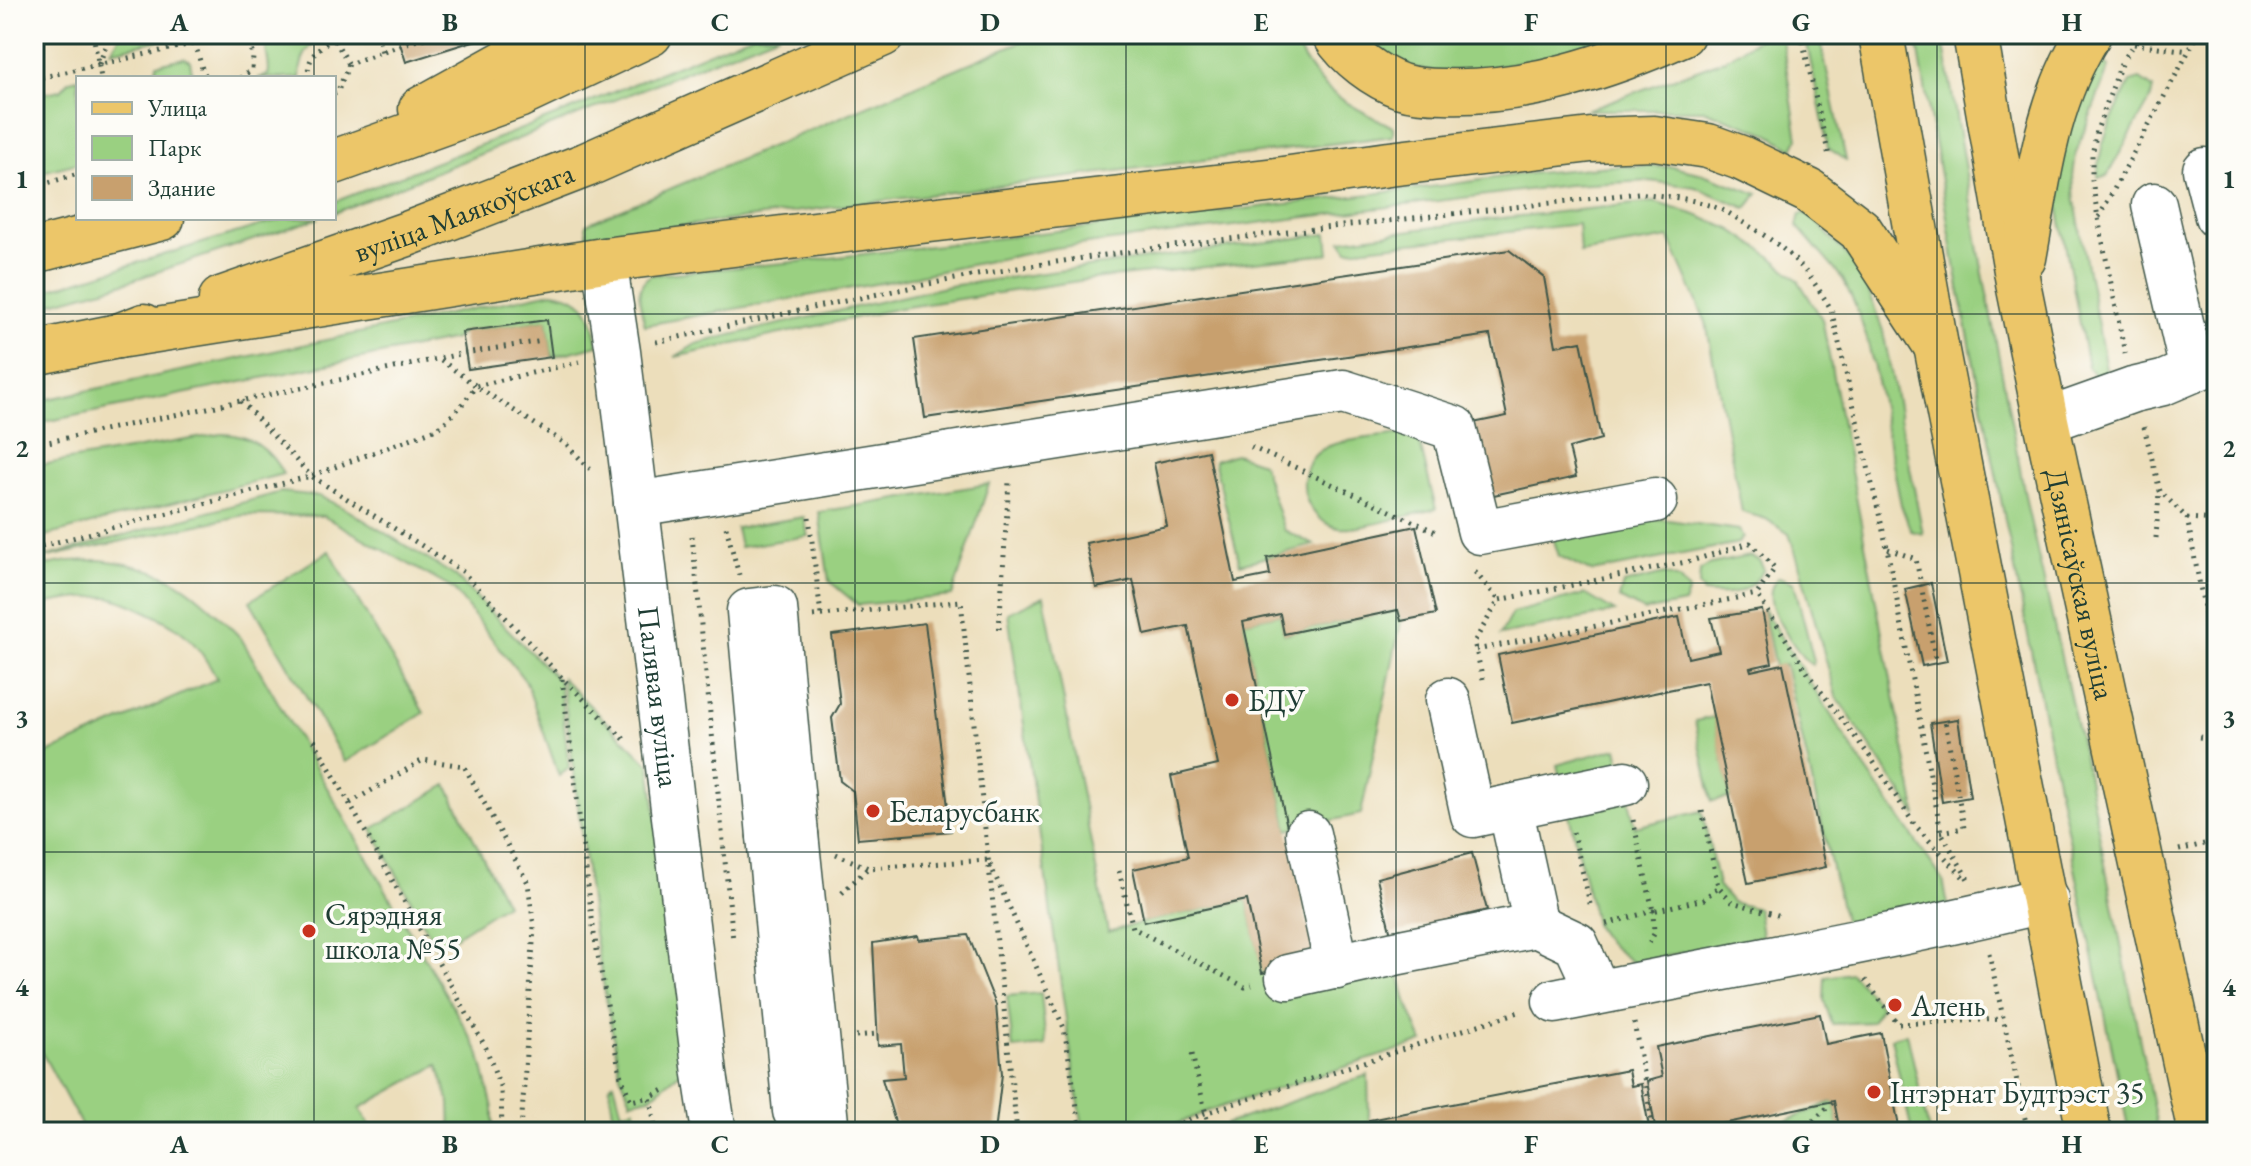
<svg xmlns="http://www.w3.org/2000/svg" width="2251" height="1166" font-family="'EB Garamond',serif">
  <rect width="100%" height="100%" fill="#fdfcf7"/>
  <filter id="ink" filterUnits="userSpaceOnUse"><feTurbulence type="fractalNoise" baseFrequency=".0125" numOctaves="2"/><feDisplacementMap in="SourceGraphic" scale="16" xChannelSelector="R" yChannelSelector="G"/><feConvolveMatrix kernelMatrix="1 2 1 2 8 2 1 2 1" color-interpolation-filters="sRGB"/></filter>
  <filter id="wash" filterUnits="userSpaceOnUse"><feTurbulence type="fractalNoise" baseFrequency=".006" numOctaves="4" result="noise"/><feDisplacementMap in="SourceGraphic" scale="32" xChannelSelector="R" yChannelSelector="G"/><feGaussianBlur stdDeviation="1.8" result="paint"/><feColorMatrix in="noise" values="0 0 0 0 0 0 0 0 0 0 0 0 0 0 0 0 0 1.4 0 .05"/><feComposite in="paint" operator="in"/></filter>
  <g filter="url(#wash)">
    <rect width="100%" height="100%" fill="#ecdebb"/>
    <path fill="#9ad081" stroke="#5c865a" stroke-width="2" d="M121,34h51l-4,4 -57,13z
      M288,34h32l2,3c-16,10 -22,23 -22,41h-42l10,-3c4,-12 -6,-25 0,-36z
      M753,34h26l-445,179v-11l236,-92z
      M1039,34h252c24,56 50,67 102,93v9l-805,102 -2,-14z
      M1357,34h286l-76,19 -116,22 -62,-12z
      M1766,34h15l17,105 -5,10 -26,-16 -64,-23h-117l138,-50z
      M1805,34h14l27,126 -18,-12z
      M1916,34h26l39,229 47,248 56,247 74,374h-29l-80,-391 -90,-453z
      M184,58l6,3 3,17h-75l38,-8 1,-6z
      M2099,58l10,9 -33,86 -3,23 2,25 34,184 -10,-4 -11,-14 -30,-162 -2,-23 5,-47z
      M78,78v85l-44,11v-79l27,-5 9,-10z
      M2140,79l13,9 -2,10 -44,78 -9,1c0,-35 17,-64 32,-95z
      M1610,166l63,1 30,7 55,20 -12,14 -51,-21 -45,-6 -82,4 -514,63 -168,34 -241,43c-4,-18 -13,-39 6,-50l145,-13 651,-77 68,-10z
      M1654,202l42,13 36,15 37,25 29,25 24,39 95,497 -81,-120 -38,-136 -9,-26 -23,-15 -24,-7 -36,-190 -37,-84 -89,15 -2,-29 -230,26 -7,-10 151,-21z
      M1809,213l53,60 21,58 40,203 -12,-3 -10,-26 -24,-124 -10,-42 -11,-32 -13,-28 -46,-53 3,-12z
      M285,218h34l-204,68 -81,22v-14z
      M1327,234l2,20 -237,25 -192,29 -225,49 21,-13 31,-8 222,-50z
      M552,292c35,4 41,21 46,53l-46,12 -5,-37 -84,12 -8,7 -421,85v-18l10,-6z
      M1417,432l19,77c-21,4 -79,22 -97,19 -15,-3 -26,-14 -32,-27 -3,-8 -4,-17 -2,-25 5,-32 36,-34 63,-38 16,-2 33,-4 49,-6z
      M221,434c27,-1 50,16 62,40l-249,65v-73z
      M1235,454l27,9 22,67 30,15 -74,19 -26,-103z
      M989,484l-37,112 -94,9 -29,-24 -10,-69z
      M281,492l38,4 25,12 111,68 8,8 96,97 10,87 -10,8 -33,-94 -73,-93 -130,-73 -79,-1 -210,45z
      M804,517l4,19 -68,11 -4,-19z
      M1661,519l78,11 4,7 -5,6 -146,29 -33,-16 -9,-27z
      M329,551l95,162 -79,49 -95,-161z
      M1750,556l9,4 5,10c-17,24 -32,27 -60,23l-5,-8 1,-14 11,-7z
      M98,560c71,6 95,29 143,78l238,414 14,56v24h-42l-1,-29 -12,-38 -78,43 13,24h-288l-51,-94v-279l183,-80c-20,-38 -35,-52 -74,-69 -11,-5 -24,-11 -35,-13 -16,-2 -57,5 -74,9v-39l35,-6z
      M1665,574l14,5 10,12 -5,12 -40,8 -25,-13 4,-14z
      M1779,577l15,6 20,78 -2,4 -8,-6c-13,-19 -50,-62 -25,-82z
      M1585,594l30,18 -115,23 12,-22z
      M1044,596l64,336 36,-10 103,-22 16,73 25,4 107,-24 10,45 18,44 -218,70 -46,20h-75l-9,-50 -67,-469z
      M1763,609l98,153 82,118 5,25 -102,24 -61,-265 -10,3z
      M1398,610l3,11 -40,193 -73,16 -45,-208 37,-8 4,20z
      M562,678l88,87 38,301 -38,31 -19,4 -11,-27 -26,-141z
      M1714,717l17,81 -19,3 -17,-80z
      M1617,748l18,79 67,-16 16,74 14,17 26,7 4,27 -130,27c-14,-13 -26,-19 -36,-36l-39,-162z
      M447,785l59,119 -69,44 -65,-119z
      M1851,973l30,33 -10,16 -39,2 -8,-24 1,-23z
      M1041,993l5,53 -33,3 -6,-53z
      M1907,1033l22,99h-17l-21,-94z
      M1368,1075l1,45 2,12h-143l-2,-8z
      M614,1082l8,31 12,-5 3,24h-21l-7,-46z
      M1834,1101l6,31h-79z"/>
    <g id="blocks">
      <path fill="#c8a06e" d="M397,34h88l1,3 -80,25z
        M1509,250l35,27 12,69 25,-5 20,98 -32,9 7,29 -87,19 -16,-73 34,-7 -17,-81 -565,83 -11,-79z
        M547,320l5,37 -84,12 -6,-37z
        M1208,451l27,131 35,-7 -3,-17 149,-32 20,88 -35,7 -3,-11 -114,24 -4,-20 -37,8 73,340 -54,11 -15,-73 -103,22 -11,-53 55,-12 -17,-81 47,-11 -30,-139 -43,9 -12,-55 -37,8 -10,-45 81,-17 -13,-63z
        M1931,583l16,78 -25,5 -17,-77z
        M1762,610l10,53 -22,5 1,3 32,-7 43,203 -78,16 -42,-201 -194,41 -14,-68 181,-38 9,41 31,-7 -8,-33z
        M925,623l26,208 -93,8 -5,-48 -13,-10 -8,-63 8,-14 -8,-69z
        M1958,719l12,78 -28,5 -12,-79z
        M1472,853l15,57 -96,24 -14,-56z
        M968,935l28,70 6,69 -7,58h-97l-16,-53 22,-2 -3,-33 -23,2 -5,-103 45,-7 1,4z
        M1820,1014l6,30 55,-11 19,99h-60l-6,-31 -151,31h-27l-9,-51 15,-4 -6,-30z
        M1628,1070l3,16 10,-2 9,48h-279l-2,-12z"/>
    </g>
  </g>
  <g filter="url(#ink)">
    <use href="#blocks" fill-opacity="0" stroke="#3e5548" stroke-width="2"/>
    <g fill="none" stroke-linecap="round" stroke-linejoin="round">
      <defs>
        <g id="minor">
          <path d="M2205,170l12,46"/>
          <path d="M2154,205l38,165"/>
          <path id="s1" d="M604,260l14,92 87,722 9,58"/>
          <path d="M2046,421l87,-31 30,-7 54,-23"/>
          <path d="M636,504l707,-112 111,36 26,104 175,-32"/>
          <path d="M1448,700l25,115 37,-8 26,118"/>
          <path d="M1510,807l115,-24"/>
          <path d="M1308,834l29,133"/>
          <path d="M769,836l-20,-225 26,-3 21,226"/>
          <path d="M1288,977l107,-24 141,-28 40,19 17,37 3,11"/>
          <path d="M1555,1001c163,-33 328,-61 491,-101"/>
          <path d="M795,1111l-26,-275 27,-2 31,298"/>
        </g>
        <g id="major">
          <path d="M1334,34c14,22 42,43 67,52 13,4 30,5 43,5 82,3 164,-24 238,-57"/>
          <path d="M1881,34l55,312 153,786"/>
          <path id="s2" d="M1975,34l44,254 27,133 154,711"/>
          <path d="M421,109l135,-75"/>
          <path d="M334,162l184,-66 132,-62"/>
          <path d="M34,251l128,-33"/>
          <path d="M2024,258c14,-77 22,-156 65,-224"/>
          <path id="s3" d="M221,299l186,-65 179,-69 297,-131"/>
          <path d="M118,336l486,-76 291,-36 381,-44 113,-16 202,-24 63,-2 54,8 33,12 68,33 51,39 76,116"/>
          <path d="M34,353l84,-17 26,-10"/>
        </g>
      </defs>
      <use href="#minor" stroke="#3e5548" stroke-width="47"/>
      <use href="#major" stroke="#3e5548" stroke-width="47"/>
      <path stroke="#3e5548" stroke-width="5" stroke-dasharray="2 6" stroke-linecap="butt" d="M93,34l8,44
        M331,34l18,30
        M377,34l5,18
        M1801,34l28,122
        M195,43l8,29 5,6
        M2134,44l55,7
        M2126,56l16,-22
        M99,64l12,-30
        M2121,64l-24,66 -5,25v25l6,38 27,136
        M240,78l12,-8 1,-13 -5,-23
        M308,78c-1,-25 13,-32 33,-44
        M34,79l203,-45
        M334,94l3,-1 12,-29 51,-19 39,-11
        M34,187l44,-13
        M2099,217l99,-183
        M656,342c125,-27 249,-56 374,-76 202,-31 405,-49 608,-73 26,3 54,5 79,15 10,3 19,10 27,15 45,26 61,43 87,86l56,239 54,284 27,47
        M441,360l35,26 90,58 24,25
        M241,401l70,75 128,-48 22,-22 15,-20 103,-24
        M2144,427l16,64 27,27 30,157
        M34,445l431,-92 78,-12
        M1251,447l187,86
        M809,517l12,98
        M2187,518l30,2
        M726,527l13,48
        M692,536l41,404
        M2156,538l3,-46
        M34,548l277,-72 151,95 100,107 62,61
        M1888,549l28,10 20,103
        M1475,572l24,28
        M813,616l148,-15 56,531
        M999,629l10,-147
        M1476,650l281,-56
        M562,679l32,255 26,140 11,27 19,-4
        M1483,679l-9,-37 25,-42 192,-39 59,-18 25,25 -18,26 54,84 60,80 43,66 51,55
        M2199,737l18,2
        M314,740l172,308 15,41 1,43
        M350,803l73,-43 41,6 64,117 6,44 -13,205
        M1702,811l16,75 14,16 49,14
        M1633,820l20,91 51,-12 15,-13
        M1573,832l18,76
        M1941,832l23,-4 -19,-107
        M2179,850l38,-9
        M836,854l32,14 120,-8 76,168 17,104
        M1119,871l14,57 112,59 7,-2
        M842,893l26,-25
        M1606,924l47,-13 1,23 -5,9
        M1989,953l39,179
        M1865,980l33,44 105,-5
        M1634,1023l20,109
        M856,1036l21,-2
        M1192,1054l18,78
        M656,1132l-6,-35 18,-9
        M1159,1132l46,-19 314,-101
        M1802,1132l32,-31"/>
      <use href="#minor" stroke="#fff" stroke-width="44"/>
      <use href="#major" stroke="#ecc669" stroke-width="44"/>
    </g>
  </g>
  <path fill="none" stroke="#1f3d34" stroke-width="2" stroke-opacity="0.55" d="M314,34v44M585,34v1098M855,34v1098M1126,34v1098M1396,34v1098M1666,34v1098M1937,34v1098M314,218v914M34,314h2183M34,583h2183M34,852h2183"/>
  <g fill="#c8321e" stroke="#fdfcf7" stroke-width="3">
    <circle cx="1232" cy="700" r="8"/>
    <circle cx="873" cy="811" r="8"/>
    <circle cx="309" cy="931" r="8"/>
    <circle cx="1895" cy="1005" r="8"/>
    <circle cx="1874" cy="1092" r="8"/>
  </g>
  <g text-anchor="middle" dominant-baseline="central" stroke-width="7" stroke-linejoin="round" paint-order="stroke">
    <g font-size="30" fill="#1f3d34" stroke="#fdfcf7">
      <text stroke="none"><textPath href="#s3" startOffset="258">вуліца Маякоўскага</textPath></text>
      <text stroke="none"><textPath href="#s2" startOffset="560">Дзянісаўская вуліца</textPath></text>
      <text stroke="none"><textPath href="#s1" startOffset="440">Палявая вуліца</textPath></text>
    </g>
    <g font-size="30" fill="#1f3d34" stroke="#fdfcf7" text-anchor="start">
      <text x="1248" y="700">БДУ</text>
      <text x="889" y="811">Беларусбанк</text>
      <text x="325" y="914">Сярэдняя<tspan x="325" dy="34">школа №55</tspan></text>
      <text x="1911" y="1005">Алень</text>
      <text x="1890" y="1092">Інтэрнат Будтрэст 35</text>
    </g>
  </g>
  <rect width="2251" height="1166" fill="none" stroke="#fdfcf7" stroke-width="88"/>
  <rect x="76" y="76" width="260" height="144" fill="#fdfcf7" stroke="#a4b0a9" stroke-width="2"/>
  <rect x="92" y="102" width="40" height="12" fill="#ecc669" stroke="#a4b0a9" stroke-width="2"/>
  <text x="148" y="116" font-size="24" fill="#1f3d34">Улица</text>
  <rect x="92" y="136" width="40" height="24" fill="#9ad081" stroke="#a4b0a9" stroke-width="2"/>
  <text x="148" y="156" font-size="24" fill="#1f3d34">Парк</text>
  <rect x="92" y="176" width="40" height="24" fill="#c8a06e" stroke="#a4b0a9" stroke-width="2"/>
  <text x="148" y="196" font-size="24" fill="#1f3d34">Здание</text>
  <rect x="44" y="44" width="2163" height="1078" fill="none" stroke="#1f3d34" stroke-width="3"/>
  <g font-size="26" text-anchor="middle" font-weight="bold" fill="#1f3d34">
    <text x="179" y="31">A</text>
    <text x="450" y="31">B</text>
    <text x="720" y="31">C</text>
    <text x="990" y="31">D</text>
    <text x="1261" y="31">E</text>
    <text x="1531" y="31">F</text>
    <text x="1801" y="31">G</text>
    <text x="2072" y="31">H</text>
    <text x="22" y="188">1</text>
    <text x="2229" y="188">1</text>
    <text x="22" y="457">2</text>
    <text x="2229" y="457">2</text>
    <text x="22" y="727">3</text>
    <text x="2229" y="727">3</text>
    <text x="22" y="996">4</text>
    <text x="2229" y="996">4</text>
    <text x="179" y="1153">A</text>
    <text x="450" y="1153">B</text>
    <text x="720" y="1153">C</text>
    <text x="990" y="1153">D</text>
    <text x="1261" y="1153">E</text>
    <text x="1531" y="1153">F</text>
    <text x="1801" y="1153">G</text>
    <text x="2072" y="1153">H</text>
  </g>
</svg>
